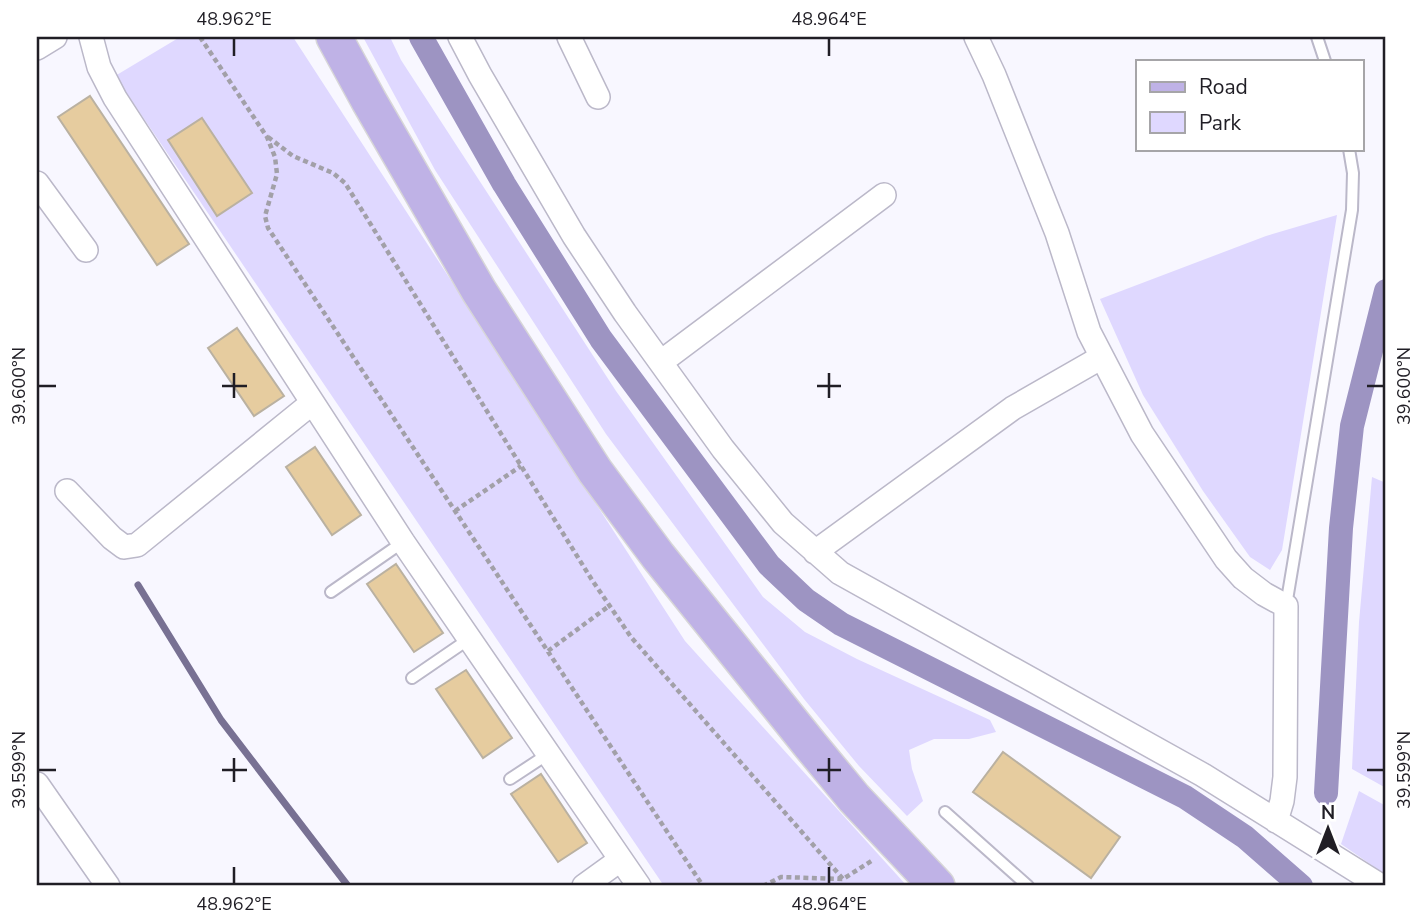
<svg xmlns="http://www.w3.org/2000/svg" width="1423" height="923" font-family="'Nunito Sans',sans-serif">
  <rect width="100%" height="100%" fill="#f8f7ff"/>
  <path fill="#dfd8ff" d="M180,37h113l392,604 222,245h-243l-549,-810z
    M363,37h27l11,23 215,331 147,206 42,35 52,27 133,61 6,12 -27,7h-35l-25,11 3,19 11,32 -16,15 -48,-50 -55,-67 -198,-265 -171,-264z
    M1337,215l-55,335 -12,20 -20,-13 -47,-66 -60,-96 -43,-96 166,-63z
    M1372,477l14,6v305l-34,-19 7,-147z
    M1359,791l27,15v69l-45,-31z"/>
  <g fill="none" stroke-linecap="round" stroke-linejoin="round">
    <path stroke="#787193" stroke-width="7" d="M138,585l83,135 127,166"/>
    <path stroke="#9d94c2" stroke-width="24" d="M421,37l83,147 97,155 168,226 37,35 35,24 344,173 60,40 56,49
      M1326,793l15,-265 11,-102 34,-135"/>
  </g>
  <path fill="#e6cc9f" stroke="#bab1a1" stroke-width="2" d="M90,96l99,148 -32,21 -99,-148z
    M202,118l50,75 -35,23 -49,-76z
    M237,328l47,68 -30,20 -46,-68z
    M315,447l46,68 -29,20 -46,-68z
    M396,564l47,69 -29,19 -47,-68z
    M466,670l46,68 -29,20 -47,-69z
    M1003,752l117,85 -29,41 -118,-86z
    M541,774l46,69 -29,19 -47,-68z"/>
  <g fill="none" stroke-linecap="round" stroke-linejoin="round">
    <defs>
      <path id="lane" d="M1317,37l8,24
        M331,592l72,-50
        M1286,606l66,-396 1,-37 -4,-24
        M412,678l57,-39
        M510,779l38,-25
        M945,812l83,74"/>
      <path id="street" d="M91,37l8,30 16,31 288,444 236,344
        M460,37l20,38 94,161 51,77 98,136 60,74 57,50 363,202 178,111
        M569,37l29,60
        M976,37l18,38 63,158 32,99 53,102 84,125 17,19 21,16 22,12 -1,171 -3,24 -6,20
        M37,48l18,-11
        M37,183l49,67
        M661,362l223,-167
        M67,491l45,47 12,9 13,-2 175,-142
        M815,552l198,-144 89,-51
        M37,784l71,102
        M584,886l36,-26"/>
      <path id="primary" d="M334,37l35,64 110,190 116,180 63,85 153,190 43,52 83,88"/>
    </defs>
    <use href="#lane" stroke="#bbb8c9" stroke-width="14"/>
    <use href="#street" stroke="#bbb8c9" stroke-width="26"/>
    <use href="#primary" stroke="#d7d6d8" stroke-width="38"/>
    <path stroke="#a2a0a8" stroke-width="4.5" stroke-dasharray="5 3.5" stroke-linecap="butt" d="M200,37l67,100 8,20 2,17 -12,42 3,12 435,658
      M268,137l25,19 40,17 12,10 247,397 39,57 212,242
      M455,511l66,-45
      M548,651l61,-45
      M763,886l18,-9 62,2 30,-19"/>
    <use href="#lane" stroke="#fff" stroke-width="10"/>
    <use href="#street" stroke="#fff" stroke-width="23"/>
    <use href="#primary" stroke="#bfb2e6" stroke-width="35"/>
  </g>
  <path fill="none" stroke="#201e25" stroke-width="2.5" d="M234,38v18M829,38v18M234,373v25M829,373v25M38,386h18M222,386h25M817,386h24M1367,386h17M234,758v24M829,758v24M38,770h18M222,770h25M817,770h24M1367,770h17M234,867v17M829,867v17"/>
  <rect width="1423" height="923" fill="none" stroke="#ffffff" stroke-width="77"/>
  <rect x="1136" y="60" width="228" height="91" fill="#ffffff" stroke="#a6a5a8" stroke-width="2"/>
  <rect x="1150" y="82" width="35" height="10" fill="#bfb2e6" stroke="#a6a5a8" stroke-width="2"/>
  <text x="1199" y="94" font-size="21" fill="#201e25">Road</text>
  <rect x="1150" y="112" width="35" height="21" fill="#dfd8ff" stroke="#a6a5a8" stroke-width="2"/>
  <text x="1199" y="130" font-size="21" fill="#201e25">Park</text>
  <g transform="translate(1328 829)" stroke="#ffffff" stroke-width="5" paint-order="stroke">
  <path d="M0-5L12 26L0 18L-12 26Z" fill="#201e25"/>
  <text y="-10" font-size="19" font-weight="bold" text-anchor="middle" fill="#201e25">N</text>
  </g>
  <rect x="38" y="38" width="1346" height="846" fill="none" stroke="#201e25" stroke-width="2.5"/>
  <g font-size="18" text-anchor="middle" fill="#201e25">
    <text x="234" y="25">48.962°E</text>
    <text x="829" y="25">48.964°E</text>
    <text transform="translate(19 386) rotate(-90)" y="6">39.600°N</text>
    <text transform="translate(1404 386) rotate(-90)" y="6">39.600°N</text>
    <text transform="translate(19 770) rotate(-90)" y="6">39.599°N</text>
    <text transform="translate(1404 770) rotate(-90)" y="6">39.599°N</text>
    <text x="234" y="910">48.962°E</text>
    <text x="829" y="910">48.964°E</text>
  </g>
</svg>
